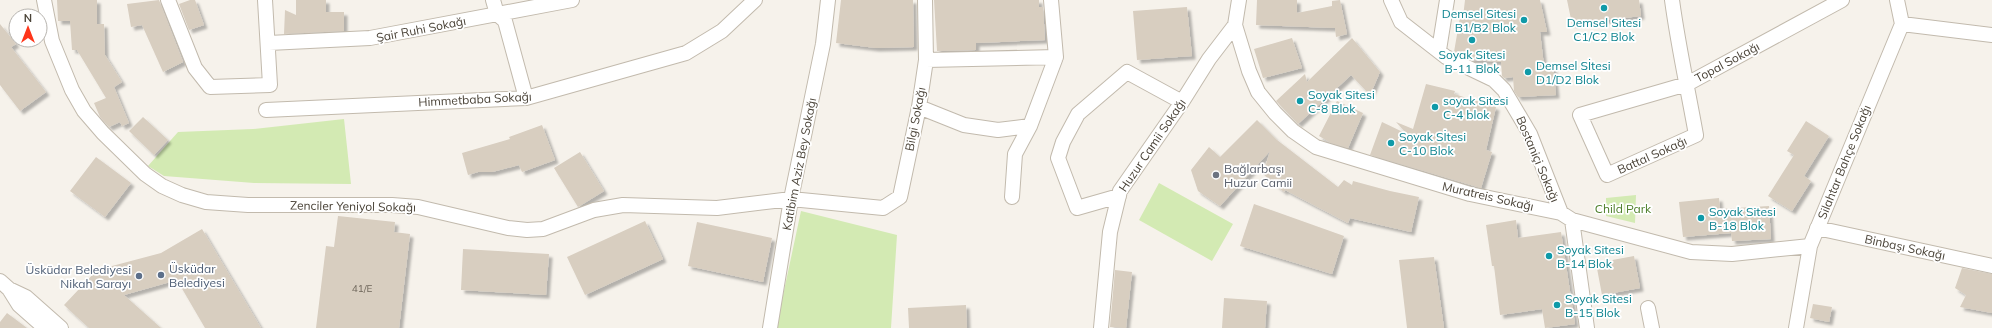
<svg xmlns="http://www.w3.org/2000/svg" width="1992" height="328" font-family="Mulish,sans-serif">
  <defs>
    <filter id="shadow"><feDropShadow dx="3.5" dy="3.5" stdDeviation="1" flood-color="#0004"/></filter>
  </defs>
  <rect width="100%" height="100%" fill="#f6f2eb"/>
  <path fill="#d3eab3" d="M344,119l7,65 -97,-1 -90,-7 -16,-10 30,-34 75,-3z
    M1159,183l74,41 -21,37 -73,-41z
    M1636,195l-1,28 -29,-7v-18z
    M801,211l96,24 -6,93h-115z"/>
  <path fill="#d8cec0" filter="url(#shadow)" d="M57,0h40v24h7l1,31 17,27 -8,5 15,36 -7,3 -2,-4 -11,5 -9,-10 -6,-14 12,-5 -29,-48h-5l-2,-29h-12z
    M159,0l24,62 -20,10 -21,-47 -11,2 -4,-23z
    M190,0h5l9,25 -15,5 -10,-26z
    M296,0h30v12h18v19l-60,3 1,-24 11,5z
    M841,0h72l1,47 -38,1 -40,-5z
    M934,0h105v7h4l2,33 -69,3v7l-39,1z
    M1257,0h40v13l35,-7v-5l8,-1 7,34 -11,3 -1,-9 -79,-3z
    M1465,0h75l7,32h-7l4,34 9,-1 3,30 -38,2 -4,-6 -1,-14 -9,1 -2,-2 -1,-14 -29,-2 -18,-8 6,-35h3z
    M1567,0h72l2,16 -69,8z
    M1187,7l5,49 -55,4 -4,-49z
    M0,24l16,20 -5,3 35,45 -26,19 -20,-26z
    M1292,38l10,30 -39,10 -9,-29z
    M1352,38l28,34 -10,23 -19,-20 -53,49 -22,-23 29,-27 2,8z
    M1426,84l29,7 -1,3 42,13 -10,43 6,2 -11,36 -111,-33 12,-33 25,12 -11,-12 17,7z
    M1337,101l26,12 -15,35 -17,-5 -12,-7z
    M143,117l25,23 -14,15 -25,-24z
    M1257,120l20,20 61,47 6,-7 8,5 1,-4 37,10 29,6 -8,35 -61,-14 -2,5 -63,-33 -1,2 -21,-18 7,-23 -50,55 -22,-15 -7,-21 18,-23 11,10z
    M1806,121l23,15 -25,40 7,5 -19,30 -24,-15 26,-41 -7,-4z
    M542,125l13,35 -33,12 -3,-7 -27,7h-14l-10,3 -6,-22 48,-14 -1,-2z
    M580,152l24,39 -26,16 -24,-39z
    M96,157l35,26 -26,34 -35,-26z
    M1719,198l1,11 49,-3 2,33 -39,2 -1,-8 -48,4 -4,-35z
    M1254,204l90,32 -12,38 -92,-28z
    M338,216l57,6 -1,10 16,2 -11,94h-83l10,-82 8,1z
    M1516,220l2,18 43,-6 14,92 -30,4 -3,-19 -42,6 -6,-49h-2l-6,-41z
    M645,221l18,38 -78,36 -18,-38z
    M697,222l75,16 -9,44 -75,-16z
    M202,229l59,99h-56l-28,-48 -53,15 37,33h-72l-25,-23 33,-35 64,-17z
    M463,249l86,5 -3,41 -85,-5z
    M1634,256l6,32 -38,7 -6,-32z
    M1434,257l10,71h-37l-8,-68z
    M1962,268l30,6v39l-32,-6 6,-12 -11,-7z
    M1115,270l17,2 -6,56 -16,-1z
    M1224,298l43,3 -2,27h-43z
    M1813,304l19,3 -3,15 -19,-4z
    M966,305l1,23h-58l-1,-20z
    M7,313l20,15h-27v-6z"/>
  <g fill="none" stroke-linecap="round" stroke-linejoin="round">
    <defs>
      <path id="minor" d="M44,0l8,41 20,49 12,21 19,22 42,41 17,12 20,9 24,7 42,3h144l26,2 90,21 19,2 16,-1 51,-19 29,-5 94,3 74,-9 92,9 17,-11 19,-90 7,-47 130,-3
        M168,0l27,68 15,19 60,-2 -5,-85
        M493,0l4,14 8,7 21,77
        M925,0l1,60
        M1391,0l10,22 45,35 48,23 10,10 26,44 31,79
        M1672,0c6,45 16,90 24,135l-89,40 -27,-60 107,-31 155,-84
        M1902,24l90,11
        M1235,25l14,46 9,21 17,21 18,18 23,16 154,47 91,19 11,7 119,32 41,2 78,-8
        M269,43l101,-5 202,-38
        M1439,50l8,-50
        M919,107l45,18 34,5 32,-4
        M266,110l260,-12 160,-45 36,-22 33,-31
        M1119,196l-42,12 -19,-50 5,-16 15,-28 49,-42 55,30
        M1012,197l3,-43 15,-28 26,-69 -5,-57
        M1572,220l15,108
        M1817,228l175,38
        M0,281l9,8 10,16 26,23
        M9,289l17,8 35,31
        M1648,308l4,20
        M770,328l21,-129 32,-155 5,-44
        M1101,328l9,-96 10,-41 62,-89 27,-43 26,-34 4,-25
        M1796,328l14,-82 92,-222 -5,-24"/>
    </defs>
    <use href="#minor" stroke="#c2baad" stroke-width="16"/>
    <use href="#minor" stroke="#fff" stroke-width="14"/>
  </g>
  <g fill="#0f9aa8" stroke="#fff" stroke-width="1.5">
    <circle cx="1604" cy="8" r="4"/>
    <circle cx="1524" cy="20" r="4"/>
    <circle cx="1472" cy="40" r="4"/>
    <circle cx="1528" cy="72" r="4"/>
    <circle cx="1300" cy="101" r="4"/>
    <circle cx="1435" cy="107" r="4"/>
    <circle cx="1391" cy="143" r="4"/>
    <circle cx="1701" cy="218" r="4"/>
    <circle cx="1549" cy="256" r="4"/>
    <circle cx="1557" cy="305" r="4"/>
  </g>
  <circle fill="#6b7280" stroke="#fff" stroke-width="1.5" cx="1216" cy="175" r="4"/>
  <g fill="#5c6f8a" stroke="#fff" stroke-width="1.5">
    <circle cx="161" cy="275" r="4"/>
    <circle cx="139" cy="276" r="4"/>
  </g>
  <g text-anchor="middle" dominant-baseline="central" stroke-width="3.5" stroke-linejoin="round" paint-order="stroke">
    <g font-size="10" fill="#6e665a">
      <text x="362" y="288">41/E</text>
    </g>
    <g font-size="12" fill="#0d838f" stroke="#fff" text-anchor="start">
      <text x="1516" y="13" text-anchor="end">Demsel Sitesi<tspan x="1516" dy="14">B1/B2 Blok</tspan></text>
      <text x="1604" y="22" text-anchor="middle">Demsel Sitesi<tspan x="1604" dy="14">C1/C2 Blok</tspan></text>
      <text x="1472" y="54" text-anchor="middle">Soyak Sitesi<tspan x="1472" dy="14">B-11 Blok</tspan></text>
      <text x="1536" y="65">Demsel Sİtesi<tspan x="1536" dy="14">D1/D2 Blok</tspan></text>
      <text x="1308" y="94">Soyak Sitesi<tspan x="1308" dy="14">C-8 Blok</tspan></text>
      <text x="1443" y="100">soyak Sitesi<tspan x="1443" dy="14">C-4 blok</tspan></text>
      <text x="1399" y="136">Soyak Sİtesi<tspan x="1399" dy="14">C-10 Blok</tspan></text>
      <text x="1709" y="211">Soyak Sitesi<tspan x="1709" dy="14">B-18 Blok</tspan></text>
      <text x="1557" y="249">Soyak Sitesi<tspan x="1557" dy="14">B-14 Blok</tspan></text>
      <text x="1565" y="298">Soyak Sitesi<tspan x="1565" dy="14">B-15 Blok</tspan></text>
    </g>
    <g font-size="12" fill="#4a4338" stroke="#fff">
      <text transform="translate(421 29) rotate(-11)">Şair Ruhi Sokağı</text>
      <text transform="translate(1727 62) rotate(-28)">Topal Sokağı</text>
      <text transform="translate(475 99) rotate(-3)">Himmetbaba Sokağı</text>
      <text transform="translate(915 119) rotate(-79)">Bilgi Sokağı</text>
      <text transform="translate(1152 145) rotate(-56)">Huzur Camii Sokağı</text>
      <text transform="translate(1652 155) rotate(-24)">Battal Sokağı</text>
      <text transform="translate(1538 159) rotate(67)">Bostaniçi Sokağı</text>
      <text transform="translate(1844 162) rotate(-68)">Silahtar Bahçe Sokağı</text>
      <text transform="translate(799 164) rotate(-79)">Katibim Aziz Bey Sokağı</text>
      <text transform="translate(1488 196) rotate(13)">Muratreis Sokağı</text>
      <text transform="translate(353 206) rotate(1)">Zenciler Yeniyol Sokağı</text>
      <text transform="translate(1905 247) rotate(12)">Binbaşı Sokağı</text>
    </g>
    <g font-size="12" fill="#5b616d" stroke="#fff" text-anchor="start">
      <text x="1224" y="168">Bağlarbaşı<tspan x="1224" dy="14">Huzur Camii</tspan></text>
    </g>
    <g font-size="12" fill="#4c7e29" stroke="#fff">
      <text x="1623" y="208">Child Park</text>
    </g>
    <g font-size="12" fill="#4e5e75" stroke="#fff" text-anchor="start">
      <text x="169" y="268">Üsküdar<tspan x="169" dy="14">Belediyesi</tspan></text>
      <text x="131" y="269" text-anchor="end">Üsküdar Belediyesi<tspan x="131" dy="14">Nikah Sarayı</tspan></text>
    </g>
  </g>
  <g transform="translate(28 28)"><circle r="19" fill="#ffffff" stroke="#b7b4af"/>
  <path d="M0-3L7 15L0 10L-7 15Z" fill="#fe351a"/>
  <text y="-6" font-size="11" font-weight="bold" text-anchor="middle" fill="#4a4338">N</text>
  </g>
</svg>
